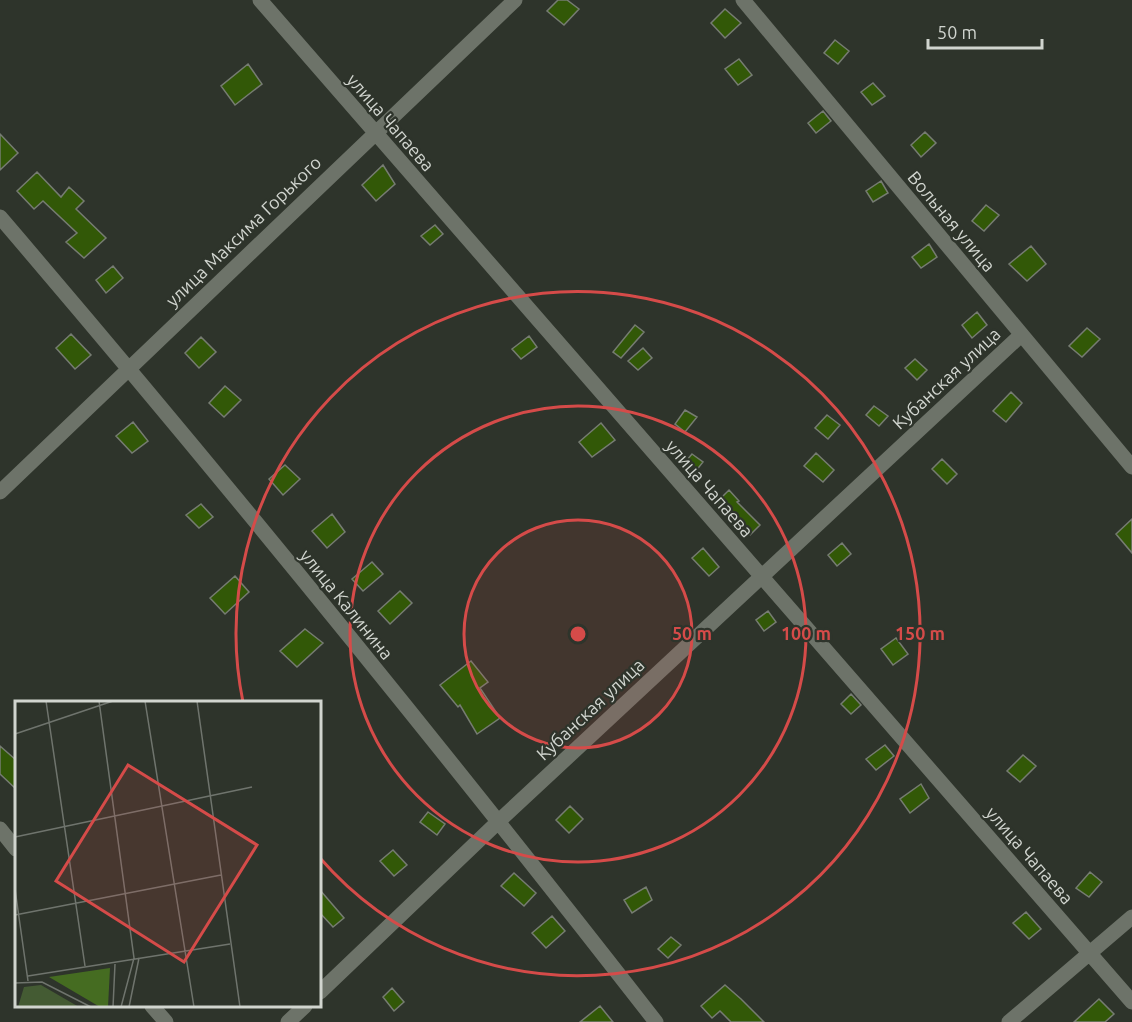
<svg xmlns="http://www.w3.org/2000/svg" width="1132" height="1022" font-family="Ubuntu,sans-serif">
  <rect width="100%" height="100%" fill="#2e342b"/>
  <path fill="#325807" stroke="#767c72" stroke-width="1.5" d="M558,0h9l12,9 -15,16 -17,-14z
    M725,9l16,14 -16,15 -14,-15z
    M835,40l14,11 -11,13 -14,-11z
    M739,59l13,16 -14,10 -13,-16z
    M248,64l14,20 -27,21 -14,-19z
    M873,83l12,13 -13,9 -11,-13z
    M823,111l8,10 -15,12 -8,-10z
    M925,132l11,11 -15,14 -10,-12z
    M0,134l18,19 -18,17z
    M383,165l12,19 -19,17 -14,-16z
    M37,172l24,25 8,-10 15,14 -8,8 30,29 -22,20 -18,-16 11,-9 -34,-32 -9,8 -17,-18z
    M881,181l7,12 -15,9 -7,-11z
    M986,205l13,10 -15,16 -12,-10z
    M435,225l8,9 -13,11 -9,-9z
    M929,244l8,13 -16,11 -9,-11z
    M1031,246l15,18 -19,17 -18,-17z
    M113,266l10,12 -17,15 -10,-13z
    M977,312l10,13 -15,13 -10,-13z
    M635,325l9,7 -23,26 -8,-6z
    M1087,328l13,11 -18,18 -13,-11z
    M71,334l20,21 -16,14 -19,-21z
    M529,336l8,11 -16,12 -9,-10z
    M201,337l15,15 -17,16 -14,-15z
    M643,348l9,10 -14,12 -10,-9z
    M915,359l12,11 -10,10 -12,-12z
    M225,386l16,14 -17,17 -15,-14z
    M1011,392l11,11 -16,19 -13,-11z
    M874,406l14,10 -9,10 -13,-11z
    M685,410l12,7 -12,15 -10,-8z
    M827,415l13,10 -12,14 -13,-11z
    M133,422l15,19 -16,12 -16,-17z
    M601,423l14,17 -23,17 -13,-15z
    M816,453l18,17 -11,12 -19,-16z
    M692,454l11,8 -11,14 -11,-9z
    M942,459l15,15 -10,10 -15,-15z
    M285,465l15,14 -17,16 -14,-16z
    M729,490l10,11 -2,1 23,23 -10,10 -33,-33z
    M201,504l12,13 -14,11 -13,-13z
    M332,514l13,18 -18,16 -15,-17z
    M1132,519v34l-16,-19z
    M842,543l9,11 -14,12 -9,-11z
    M703,548l16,19 -10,9 -17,-18z
    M372,562l11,12 -20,17 -11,-12z
    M235,576l14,16 -24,22 -15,-16z
    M400,591l12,12 -22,21 -12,-13z
    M768,611l8,11 -12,9 -8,-11z
    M305,629l18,14 -26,24 -17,-16z
    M896,638l12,16 -15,11 -12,-16z
    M471,661l17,21 -8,6 20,30 -23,16 -17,-29 -2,2 -18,-22z
    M851,694l10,11 -10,9 -10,-10z
    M885,745l9,11 -18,14 -10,-11z
    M0,746l16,14v29l-16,-15z
    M1023,755l13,11 -16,16 -13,-11z
    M921,784l8,14 -19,15 -10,-14z
    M570,806l13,13 -14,14 -13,-13z
    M428,812l17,12 -8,11 -17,-13z
    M393,850l14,15 -13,11 -14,-15z
    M1090,872l12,10 -13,15 -13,-9z
    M514,873l22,20 -12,13 -23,-20z
    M646,887l6,13 -20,13 -8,-13z
    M320,890l24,28 -11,9 -13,-14z
    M1026,912l15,17 -12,10 -16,-16z
    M552,916l13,15 -19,17 -14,-15z
    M671,937l10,8 -13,13 -10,-9z
    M725,985l16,14 23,23h-33l-11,-11 -8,7 -11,-12z
    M392,988l12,14 -10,9 -11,-14z
    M1099,999l15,15 -9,8h-31z
    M600,1006l13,16h-33z"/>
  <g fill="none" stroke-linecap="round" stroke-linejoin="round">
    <path stroke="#6d7369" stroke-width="15" d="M260,0l872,1002
      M743,0l389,467
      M0,217c225,263 443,532 656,805
      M0,492l515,-492
      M0,829l16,20
      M320,992l179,-171 522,-486
      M152,1006l14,16
      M288,1022l17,-16
      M1009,1022l123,-105"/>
  </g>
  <circle cx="578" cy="634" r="114" fill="#d54b49" fill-opacity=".12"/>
  <g fill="none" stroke="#d54b49" stroke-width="3">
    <circle cx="578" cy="634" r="114"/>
    <circle cx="578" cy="634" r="228"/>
    <path d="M243 702A342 342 0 1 1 320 858"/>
  </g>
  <g text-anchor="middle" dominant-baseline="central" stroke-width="4.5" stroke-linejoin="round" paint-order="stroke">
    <g font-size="18" fill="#d1d5cf" stroke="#2e342b">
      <text transform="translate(391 122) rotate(49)">улица Чапаева</text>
      <text transform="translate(952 221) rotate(50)">Вольная улица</text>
      <text transform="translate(243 231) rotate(-44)">улица Максима Горького</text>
      <text transform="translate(946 378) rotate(-43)">Кубанская улица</text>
      <text transform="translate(710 488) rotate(49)">улица Чапаева</text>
      <text transform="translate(347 604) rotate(51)">улица Калинина</text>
      <text transform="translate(590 709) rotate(-43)">Кубанская улица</text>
      <text transform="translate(1030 855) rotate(49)">улица Чапаева</text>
    </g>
  </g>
  <g transform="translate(15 701)">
    <rect width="306" height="306" fill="#2e342b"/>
    <path d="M26,284l38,22h-61l6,-20z" fill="#445b33"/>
    <path d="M95,267l-2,39h-8l-51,-30z" fill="#456c21"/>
    <path fill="none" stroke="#6f746d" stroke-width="1.5" d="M31,0l39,265M84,0l35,257 -13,49M130,0l49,306M182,0l43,306M0,33l98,-33M0,136l237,-50M0,188l13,92M0,214l206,-40M13,275l202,-32M0,282l27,-1 49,25M98,306l2,-43M114,306l10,-49"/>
    <path fill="#d54b49" fill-opacity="0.15" stroke="#d54b49" stroke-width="3" d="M113,64l129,80 -73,117 -128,-81z"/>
    <rect width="306" height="306" fill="none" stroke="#d1d5cf" stroke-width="3"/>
  </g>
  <circle cx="578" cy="634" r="9" fill="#d54b49" stroke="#2e342b" stroke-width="3"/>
  <g font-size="18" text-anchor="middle" font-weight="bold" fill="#d54b49" stroke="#2e342b" stroke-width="4.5" stroke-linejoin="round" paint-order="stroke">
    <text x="692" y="640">50 m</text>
    <text x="806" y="640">100 m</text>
    <text x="920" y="640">150 m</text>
  </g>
  <path d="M928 39v9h114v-9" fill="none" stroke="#d1d5cf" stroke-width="3"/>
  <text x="937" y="39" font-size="18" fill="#d1d5cf" stroke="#2e342b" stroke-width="4.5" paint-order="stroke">50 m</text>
</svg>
